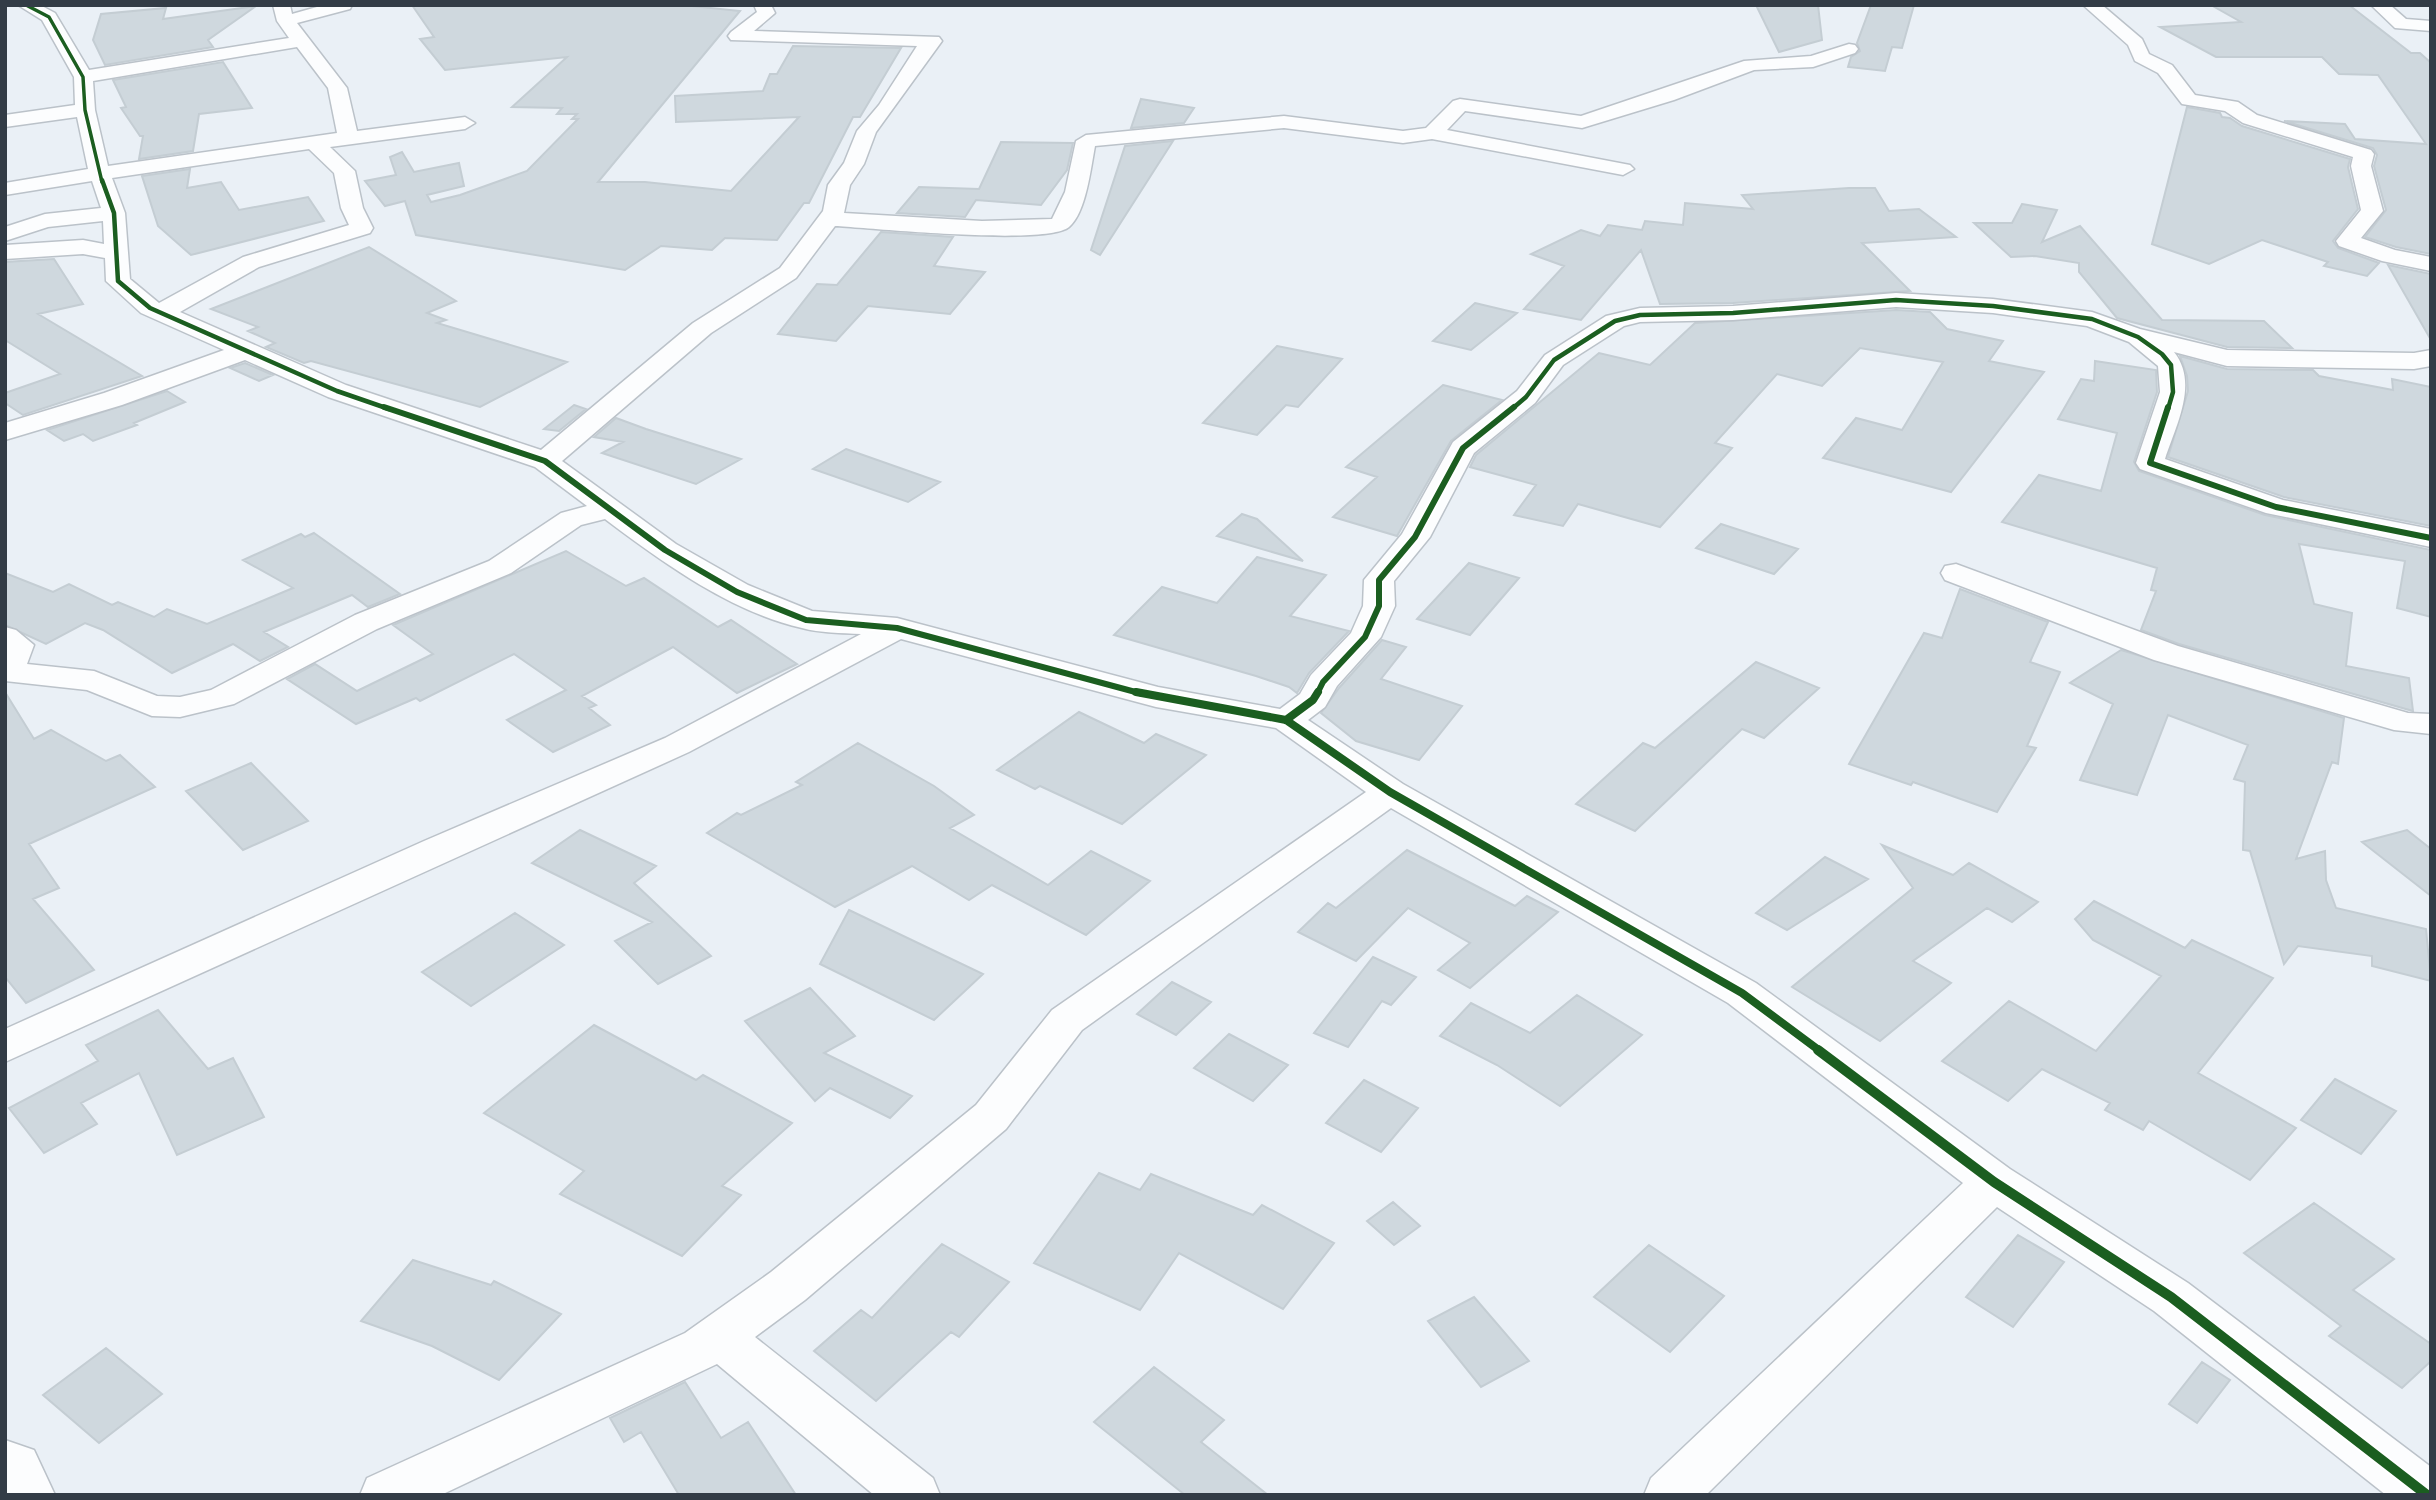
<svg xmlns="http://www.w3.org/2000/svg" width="2436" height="1500" font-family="Lora,serif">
  <rect width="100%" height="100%" fill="#eaf0f6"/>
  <path fill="#cfd8de" stroke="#c4cdd3" stroke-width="2" d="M412,5h270l58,6 -142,171h47l86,9 68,-74 -123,5 -1,-26 88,-5 7,-17h7l16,-28 108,2 -41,69h-7l-44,86h-5l-27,37 -52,-2 -13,12 -51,-4 -36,24 -209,-35 -11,-34 -20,5 -20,-25 31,-6 -6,-18 12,-5 12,20 45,-9 5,23 -37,9 4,7 29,-7 67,-24 51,-52h-6l5,-5h-20l5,-6 -50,-1 55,-50 -122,13 -25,-31 14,-2z
    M1756,5h62l4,35 -43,12z
    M1871,5h43l-12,43 -10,-1 -7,24 -37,-4 3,-10 9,-6 -3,-8z
    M2211,5h138l62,48h9l11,10v191l-35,-7 -31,-10 21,-27 -12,-44 3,-11 -4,-7 -89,-27 61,3 10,15 71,5 -48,-69 -39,-1 -17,-17h-106l-56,-30 81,-5z
    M256,6l-48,34 5,7 -108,18 -12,-25 8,-26 65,-6 -3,11z
    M223,62l29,46 -53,6 -6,37 -54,8 4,-23h-3l-19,-28 5,-1 -13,-27z
    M1141,99l53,9 -10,15 -53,5z
    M2187,107l33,6 2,4 8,1 12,8 108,33 -2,8 10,42 -25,32 5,7 41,15 -12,13 -43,-10 4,-4 -66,-22 -53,24 -57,-20z
    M1173,141l-73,114 -9,-5 34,-104z
    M1001,142l72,1 -6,27 -26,35 -65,-5 -11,17 -68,-4 22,-26 60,2z
    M190,169l-3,19 34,-6 18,28 69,-13 16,24 -133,34 -33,-29 -16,-50z
    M1849,188h26l14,23 30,-2 37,28 -94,6 48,48 -177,12 -73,1 -19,-54 -60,70 -57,-11 40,-43 -33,-12 50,-24 19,6 8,-11 34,5 3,-9 38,4 2,-22 68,6 -11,-14z
    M2022,204l35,6 -15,32 38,-16 82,94 102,1 28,27 -65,-1 -110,-29 -38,-46v-9l-44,-7 -24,1 -37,-34h38z
    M881,232l72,5 -19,29 51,6 -35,42 -82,-8 -32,35 -58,-7 39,-50 20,1z
    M369,247l87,54 -29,12 19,7 -9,3 130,39 -87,45 -169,-46 -7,2 -38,-16 9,-4 -27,-12 10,-4 -47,-18z
    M54,259l29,45 -45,10 104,62 -119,39 -18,-12v-10l55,-19 -55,-34v-78z
    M2388,265l43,9v66z
    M1475,303l42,10 -46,37 -38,-9z
    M1896,310l34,2 17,17 56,12 -14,20 55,11 -93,120 -128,-34 33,-40 46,12 41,-68 -83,-14 -38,38 -45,-12 -62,69 17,5 -72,79 -82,-23 -15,22 -49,-11 22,-30 -66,-18 6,-12 123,-102 51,12 45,-42z
    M1277,346l65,13 -44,48 -12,-2 -29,30 -54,-12z
    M2180,356l47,13 86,1 6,6 74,14 -1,-11 39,8v139l-147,-29 -116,-40 20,-66 -1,-15z
    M2095,361l61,9 1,22 -23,70 5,9 126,44 166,35v67l-34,-9 8,-47 -106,-17 15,60 38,9 -6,53 63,12 4,33 -234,-67 -38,-14 15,-39 -5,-1 6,-22 -155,-46 37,-47 62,16 16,-58 -59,-14 23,-40 13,2z
    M245,363l28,12 -14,6 -29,-13z
    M1443,385l59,15 -51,41 -54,95 -64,-19 44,-40 -31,-10z
    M167,391l18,11 -51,21 3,2 -44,16 -10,-7 -19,7 -17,-11z
    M574,405l12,4 -27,22 -15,-2z
    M616,418l30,11 95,30 -45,25 -94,-31 21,-11 -29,-5z
    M846,449l94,33 -32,20 -95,-33z
    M1242,514l15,5 46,42 -86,-25z
    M1721,524l77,25 -24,25 -78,-26z
    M314,533l86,61 -32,13 -16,-12 -88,37 24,15 -28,14 -27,-17 -61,29 -69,-43 -18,-7 -39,21 -41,-19v-52l48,19 16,-8 43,21 6,-3 36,15 13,-8 40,15 86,-36 -50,-28 58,-26 4,3z
    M566,551l60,35 18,-8 74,49 13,-7 66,44 -60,29 -64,-46 -91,49 14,9 -7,3 21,17 -57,27 -46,-32 59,-30 -52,-36 -94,47 -4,-3 -60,26 -69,-45 28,-15 42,27 76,-37 -40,-29z
    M1257,557l69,18 -36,41 59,15 -40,42 -12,20 -8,-6 -33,-11 -142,-41 48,-48 55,16z
    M1469,563l50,15 -49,57 -53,-16z
    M1960,589l88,33 -18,40 30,10 -33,74 9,2 -39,64 -84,-30 -2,3 -62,-21 75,-131 18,5z
    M1382,640l24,7 -25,32 81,27 -43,54 -63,-19 -35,-28 18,-25z
    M2121,650l223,68 -6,46 -6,-2 -36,97 29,-8 1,29 10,28 90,21 5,52 -59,-15v-10l-74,-10 -14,18 -34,-113 -7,-1 2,-68 -11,-3 14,-34 -80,-30 -31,80 -57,-15 33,-76 -43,-21z
    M1756,662l63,26 -55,50 -22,-9 -107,102 -59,-27 67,-61 12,5z
    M5,692l29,47 17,-9 55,31 14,-6 35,32 -126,57 30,44 -26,11 61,71 -68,33 -21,-26z
    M1079,712l65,31 12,-9 50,21 -84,69 -82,-38 -5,3 -38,-19z
    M858,743l76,43 40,29 -24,13 98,57 43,-34 59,30 -64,54 -94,-50 -23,15 -57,-34 -77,41 -128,-74 30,-20 4,2 61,-30 -6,-3z
    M251,763l57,58 -65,29 -57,-59z
    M580,830l76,36 -22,17 77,73 -53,28 -43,-43 37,-19 -120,-59z
    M2407,830l24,19v47l-69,-54z
    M1882,845l71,30 16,-12 69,39 -26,20 -25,-14 -74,53 38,22 -71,58 -88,-54 121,-99z
    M1407,850l108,56 12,-10 31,16 -88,76 -32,-18 32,-27 -62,-35 -52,53 -58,-29 30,-29 8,5z
    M1825,857l43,22 -81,51 -31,-17z
    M2094,901l91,47 7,-8 81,38 -75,95 98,55 -46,52 -101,-59 -6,9 -38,-20 5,-7 -68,-34 -34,32 -66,-40 67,-60 87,50 65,-75 -68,-36 -18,-21z
    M849,910l134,64 -49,46 -114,-56z
    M515,913l49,32 -93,61 -49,-34z
    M1373,957l43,20 -25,28 -9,-4 -34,46 -34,-14z
    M1172,982l39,20 -35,33 -39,-21z
    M810,988l45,48 -31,17 88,43 -22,22 -60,-30 -15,13 -70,-80z
    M1577,995l65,40 -82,71 -63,-41 -57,-29 31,-33 59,30z
    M158,1010l50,59 25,-11 31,59 -87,38 -38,-82 -58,30 16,21 -53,29 -35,-45 89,-47 -12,-16z
    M594,1025l102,55 7,-5 89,48 -70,63 19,9 -59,61 -122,-62 24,-23 -100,-58z
    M1229,1034l59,31 -35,36 -59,-33z
    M2335,1079l61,32 -35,43 -60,-34z
    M1364,1080l54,28 -37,44 -55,-29z
    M1099,1173l41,17 11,-16 102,41 9,-10 72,38 -51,66 -104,-56 -39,57 -106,-47z
    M1393,1202l27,24 -26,19 -27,-24z
    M2314,1203l80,56 -41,31 78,54v17l-29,27 -73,-52 12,-10 -97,-73z
    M2018,1235l46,27 -51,65 -47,-30z
    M942,1244l67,38 -50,55 -8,-5 -75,69 -62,-50 47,-41 11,8z
    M1649,1245l75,51 -54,56 -76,-55z
    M413,1260l78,25 3,-4 67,33 -62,66 -67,-34 -71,-25z
    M1474,1297l55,64 -48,26 -53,-66z
    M106,1348l56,46 -63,49 -56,-48z
    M2202,1362l28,18 -33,43 -28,-19z
    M1154,1367l70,53 -23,22 67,53h-83l-91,-73z
    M685,1382l36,56 27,-16 48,73h-117l-38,-63 -17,10 -14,-24z"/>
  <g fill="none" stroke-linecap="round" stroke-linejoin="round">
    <defs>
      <path id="minor" d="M18,5h22l15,8 34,57 200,-32 -12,-17 -4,-16h17l2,9 32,-9h28l-2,4 -53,14 50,65 10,43 108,-14 10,6 -10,6 -135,18 25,24 8,37 10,20 -3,5 -111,34 -79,45 166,73 195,65 152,-127 87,-55 43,-57 5,-26 16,-22 13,-32 22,-26 38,-59 -186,-6 -3,-4 3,-4 26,-20 -3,-7h17l4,8 -21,18 185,6 3,4 -66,91 -12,32 -14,21 -6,28 138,8 70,-2 13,-27 11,-51 10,-6 198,-19 119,15 23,-3 27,-27 7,-2 121,17 163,-55 67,-5 38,-12 6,1 3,4 -3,4 -42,14 -59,3 -80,30 -92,28 -117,-17 -18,19 183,35 4,4 -11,6 -191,-36 -29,4 -119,-15 -189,18c-4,21 -9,67 -26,81 -23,19 -196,1 -234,-1l-39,52 -85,55 -149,128 114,83 72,41 64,26 85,7 261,69 122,22 20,-15 11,-19 40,-42 12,-27 1,-26 38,-46 51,-92 64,-51 28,-36 61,-39 34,-8 93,-2 163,-13 97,6 99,13 48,17 87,21 187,3 17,-3v16l-17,3 -187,-3 -53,-14c25,31 2,73 -9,107l118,41 148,29v18l-165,-34 -126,-44 -4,-6 24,-71 -2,-26 -29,-24 -42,-16 -94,-13 -97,-6 -163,13 -93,2 -16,4 -61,39 -28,38 -61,50 -44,84 -36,44 1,25 -14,31 -44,49 -12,21 -17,13 95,64 353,199 254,186 178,114 243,184v28h-45l-232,-184 -157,-104 -291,288h-62l7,-17 312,-295 -235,-180 -337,-195 -309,222 -76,99 -201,171 -50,37 178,141 7,17h-66l-157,-131 -276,131h-81l7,-17 318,-145 86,-61 205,-167 76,-95 314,-218 -90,-64 -120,-21 -255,-68 -212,113 -684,310v-33l419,-188 241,-103 196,-104c-20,-1 -41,-1 -59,-6 -71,-16 -140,-66 -197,-109l-24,6 -70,48 -134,56 -143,75 -54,13 -28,-1 -65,-26 -82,-9v-54l11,3 18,15 -7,19 67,7 63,25 23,1 31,-7 144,-75 134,-54 72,-48 26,-7 -52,-39 -207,-70 -83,-37 -123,45 -117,35v-17l99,-30 120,-43 -83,-37 -35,-32 -1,-23 -22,-4 -78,5v-14l78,-5 21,4 -1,-23 -55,6 -43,14v-14l40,-13 56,-6 -9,-27 -87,14v-12l83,-14 -11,-52 -72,10v-12l70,-10 -1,-28 -32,-57zM297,47l31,41 9,45 -229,33 -13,-56 -2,-29zM309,149l25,24 7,35 8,17 -106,32 -84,46 -29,-24 -5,-66 -13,-35z
        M2083,5h19l40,34 7,15 23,11 23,30 43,7 19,13 114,35 3,4 -3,12 12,45 -22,27 34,12 36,7v14l-49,-10 -43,-15 -3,-5 25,-31 -10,-44 2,-9 -110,-34 -18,-12 -43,-7 -24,-31 -23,-12 -7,-16z
        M2371,5h19l16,14 25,2v10l-36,-3z
        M1956,564l222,82 230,67 23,1v20l-37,-4 -240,-70 -209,-80 -4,-7 4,-7z
        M5,1440l29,10 21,45h-50z"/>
    </defs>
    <use href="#minor" stroke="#bbc2c9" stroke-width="3"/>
    <use href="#minor" fill="#fcfdfe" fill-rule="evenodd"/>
    <defs>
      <path id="cycleway-far4" d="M26,5l23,12 34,60 2,33 17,72"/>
      <path id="cycleway-far3" d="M102,180l12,33 4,68 32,27 187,83 52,18
        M1512,409l14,-12 28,-37 61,-39 25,-6 93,-2 163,-13 97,6 99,13 46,18 24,17 9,11 2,27 -5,17"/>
      <path id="cycleway-far2" d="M384,407l161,54 120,89 72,42 69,28 91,8 246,66
        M2168,407l-18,56 126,44 155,31
        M1317,694l6,-12 42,-45 14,-31v-26l36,-43 48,-89 51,-41"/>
      <path id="cycleway-far1" d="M1136,692l150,28 104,72 352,201 78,58
        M1286,720l27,-20 5,-8"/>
      <path id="cycleway" d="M1818,1050l176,132 177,115 256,198"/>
    </defs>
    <use href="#cycleway-far4" stroke="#fff" stroke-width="6"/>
    <use href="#cycleway-far3" stroke="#fff" stroke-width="7"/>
    <use href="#cycleway-far2" stroke="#fff" stroke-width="10"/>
    <use href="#cycleway-far1" stroke="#fff" stroke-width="12"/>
    <use href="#cycleway" stroke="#fff" stroke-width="14"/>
    <use href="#cycleway-far4" stroke="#1b5e20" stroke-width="3.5"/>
    <use href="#cycleway-far3" stroke="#1b5e20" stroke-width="4.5"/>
    <use href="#cycleway-far2" stroke="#1b5e20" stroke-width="6"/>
    <use href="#cycleway-far1" stroke="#1b5e20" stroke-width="8"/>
    <use href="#cycleway" stroke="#1b5e20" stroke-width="10"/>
  </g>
  <rect width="2436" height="1500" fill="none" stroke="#333c46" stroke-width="14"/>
</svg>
